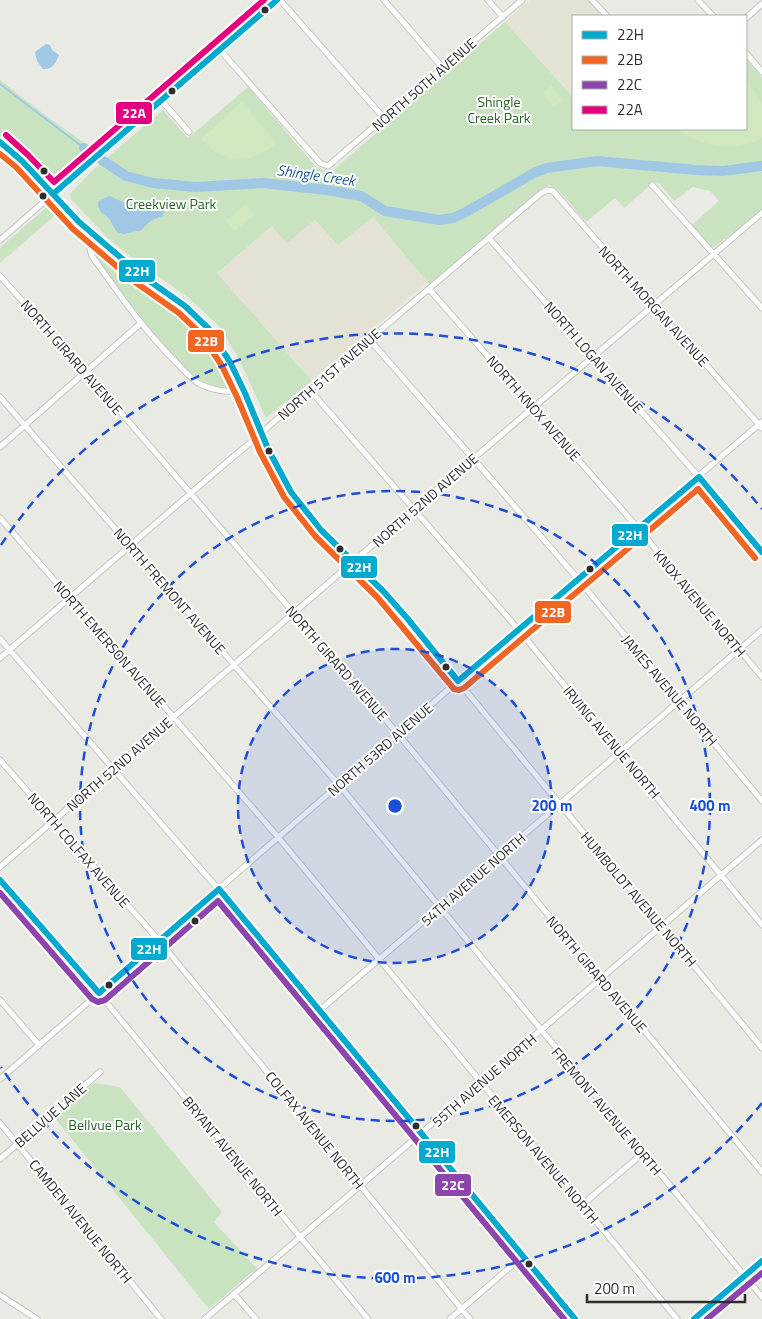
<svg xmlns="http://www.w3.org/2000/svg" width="762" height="1319" font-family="'Titillium Web',sans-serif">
  <rect width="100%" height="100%" fill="#eaeae5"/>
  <path fill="#e4e2d4" d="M530,0h58l14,16h-29v81l-68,-75z
    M373,216l54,66 -115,99 -95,-108 55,-47 43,-7z"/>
  <path fill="#c9e3c1" d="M505,22l68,75v32h173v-70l16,19v132l-46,36 -4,1 -20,-22 27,-24 -9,-10 -17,-4 -19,14 -14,-17 -7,-1 -29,25 -9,-10 -29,24 -28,-32 -9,-5 -8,4 -112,95 -56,-67 -35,28 -23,-25 -28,23 -15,-17 -55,47 95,108 -46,37 -26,-57 -20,-34 -31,-29 -58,-41 -21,-17 -39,-41 -1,-5 22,-23 71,-61 25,28 60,-51 69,81 13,5z
    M0,80l45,35 48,34c-10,12 -24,32 -40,33l-53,-47z
    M48,206l10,7 -58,50v-15z
    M96,243l40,32 49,34 19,18 24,35 10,22 -4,4 -23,-2 -17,-10 -37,-38 -62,-81 -2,-6z
    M94,1083l26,4 102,125 -8,10 44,48 -7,3 -42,36 -155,-192z"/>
  <path fill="#d1e7c0" d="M746,80l16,22v36c-27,15 -61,9 -85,-9h69z
    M552,86l10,15 -9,6 -10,-15z
    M242,102l34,41c-26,22 -52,22 -75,-4z
    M246,204l9,10 -21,17 -8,-10z"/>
  <path fill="#a0c7e4" d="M46,44l4,1 2,5 7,5c-3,8 -7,15 -16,14l-6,-8 -2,-9z
    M110,196c14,7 35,16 49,7l6,6 -2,7c-10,3 -15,6 -21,14l-18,4 -7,-2c-3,-4 -5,-8 -7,-12 -5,-8 -12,-5 -12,-18l2,-2z"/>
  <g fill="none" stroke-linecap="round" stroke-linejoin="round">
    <path stroke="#a0c7e4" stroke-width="2" d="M0,84l84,64"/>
    <path stroke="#a0c7e4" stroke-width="10" d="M84,148l42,28 27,7 43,4 67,-4 64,7 34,6 24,15 54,9 14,-2 13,-6 68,-39 13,-5 50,-7 99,9 27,1 39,-5"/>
    <defs>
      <path id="minor" d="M280,0l104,118
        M384,0l59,68
        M488,0l15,17
        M592,0l15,16
        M698,0l15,16
        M746,18l16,-14
        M220,50l100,113 8,3 194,-166
        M746,53l16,19
        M161,100l28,32
        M0,142l22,19 57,61 62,53 44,31 23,22 22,34 15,31 23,56 23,43 30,38 63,62 23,26 45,56 310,374
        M652,185l110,123
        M95,237l-5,12 2,7c25,35 50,72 81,103 8,8 16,18 25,24 13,7 31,11 45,6
        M489,238l216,246 57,68
        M0,240l277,-240
        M0,276l86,96 312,362 364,438
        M429,289l209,239 124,149
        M369,339l209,240 184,222
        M310,390l208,239 244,296
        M0,397l339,388 423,512
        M0,447l141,-124
        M0,518l278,319 399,482
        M0,639l240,275 335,405
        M0,658l220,-190 36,-30 39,-35 245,-209 7,-4 6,1 209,237
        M0,760l162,184 308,375
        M0,867l414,-358 348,-296
        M0,880l102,117 266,322
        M0,1000l39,45
        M320,1010l442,-380
        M0,1079l488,-424 274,-233
        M0,1123l161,196
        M0,1159l100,-87
        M582,1205l61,-52
        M234,1294l22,25
        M0,1295l37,24
        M205,1319l557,-479
        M450,1319l73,-63
        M694,1319l68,-58"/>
    </defs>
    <use href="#minor" stroke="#c5c5c4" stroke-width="7"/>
    <use href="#minor" stroke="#fcfcfb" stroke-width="5"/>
    <defs>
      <path id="bus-1" d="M0,142l22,19 57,61 62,53 44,31 23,22 22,34 15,31 23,56 23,43 30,38 63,62 23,26 51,63 241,-204 63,75
        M53,194l224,-194
        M0,880l99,113 120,-104 356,430
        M694,1319l68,-58"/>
      <path id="bus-2" d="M0,154l16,13 57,62 62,53 44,31 22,21 21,32 15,31 23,55 24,45 31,39 63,62 76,91 5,1 5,-2 234,-199 57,69"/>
      <path id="bus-3" d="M0,893l92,106 6,3 7,-2 113,-99 346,418
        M707,1319l55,-46"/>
      <path id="bus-4" d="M6,135l22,20 26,27 210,-182"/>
    </defs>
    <use href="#bus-1" stroke="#fff" stroke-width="10"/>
    <use href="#bus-2" stroke="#fff" stroke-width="10"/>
    <use href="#bus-3" stroke="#fff" stroke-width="10"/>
    <use href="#bus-4" stroke="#fff" stroke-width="10"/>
    <use href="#bus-1" stroke="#00a9ce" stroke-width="6"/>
    <use href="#bus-2" stroke="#f26522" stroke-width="6"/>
    <use href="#bus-3" stroke="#8e44ad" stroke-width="6"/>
    <use href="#bus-4" stroke="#e5007d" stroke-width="6"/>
  </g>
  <circle cx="395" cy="806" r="157" fill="#1d4ed8" fill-opacity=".12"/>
  <g fill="none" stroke="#1d4ed8" stroke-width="2.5" stroke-dasharray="9 6">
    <circle cx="395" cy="806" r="157"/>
    <circle cx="395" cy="806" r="315"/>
    <path d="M762 1103A472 472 0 0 1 1 1067M1 545A472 472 0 0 1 762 509"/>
  </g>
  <g fill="#2e2e2e" stroke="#fff" stroke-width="2">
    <circle cx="265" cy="10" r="4.5"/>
    <circle cx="172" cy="91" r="4.5"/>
    <circle cx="44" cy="171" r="4.5"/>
    <circle cx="43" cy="196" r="4.5"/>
    <circle cx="269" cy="451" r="4.5"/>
    <circle cx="340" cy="549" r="4.5"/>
    <circle cx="590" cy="569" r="4.5"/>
    <circle cx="446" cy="667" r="4.5"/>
    <circle cx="195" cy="921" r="4.5"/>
    <circle cx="109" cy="985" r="4.5"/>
    <circle cx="416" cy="1126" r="4.5"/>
    <circle cx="529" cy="1264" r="4.5"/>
  </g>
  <g text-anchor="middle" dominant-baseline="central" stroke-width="4" stroke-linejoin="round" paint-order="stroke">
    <g font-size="14" fill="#2e2e2e" stroke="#fff">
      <text transform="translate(424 84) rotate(-41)">NORTH 50TH AVENUE</text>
      <text transform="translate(654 306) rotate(48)">NORTH MORGAN AVENUE</text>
      <text transform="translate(72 357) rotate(49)">NORTH GIRARD AVENUE</text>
      <text transform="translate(594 357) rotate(49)">NORTH LOGAN AVENUE</text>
      <text transform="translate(329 374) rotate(-41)">NORTH 51ST AVENUE</text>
      <text transform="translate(534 408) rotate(49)">NORTH KNOX AVENUE</text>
      <text transform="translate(425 500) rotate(-41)">NORTH 52ND AVENUE</text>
      <text transform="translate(170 591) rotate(49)">NORTH FREMONT AVENUE</text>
      <text transform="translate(700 603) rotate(50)">KNOX AVENUE NORTH</text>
      <text transform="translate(110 644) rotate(49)">NORTH EMERSON AVENUE</text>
      <text transform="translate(337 663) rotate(49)">NORTH GIRARD AVENUE</text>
      <text transform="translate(670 690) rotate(50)">JAMES AVENUE NORTH</text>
      <text transform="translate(612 742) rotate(50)">IRVING AVENUE NORTH</text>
      <text transform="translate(380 749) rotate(-41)">NORTH 53RD AVENUE</text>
      <text transform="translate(119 764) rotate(-41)">NORTH 52ND AVENUE</text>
      <text transform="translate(79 850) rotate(49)">NORTH COLFAX AVENUE</text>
      <text transform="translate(473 879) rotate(-41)">54TH AVENUE NORTH</text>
      <text transform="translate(639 899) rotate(50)">HUMBOLDT AVENUE NORTH</text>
      <text transform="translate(597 974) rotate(50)">NORTH GIRARD AVENUE</text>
      <text transform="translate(484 1080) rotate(-41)">55TH AVENUE NORTH</text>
      <text transform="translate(607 1111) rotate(50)">FREMONT AVENUE NORTH</text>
      <text transform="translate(50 1115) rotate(-41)">BELLVUE LANE</text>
      <text transform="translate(315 1130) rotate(51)">COLFAX AVENUE NORTH</text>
      <text transform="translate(233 1156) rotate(51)">BRYANT AVENUE NORTH</text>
      <text transform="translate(544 1159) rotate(50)">EMERSON AVENUE NORTH</text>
      <text transform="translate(81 1221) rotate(51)">CAMDEN AVENUE NORTH</text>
    </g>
    <g font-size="14" fill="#256623" stroke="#fff">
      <text x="499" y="101">Shingle<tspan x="499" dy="16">Creek Park</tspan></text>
      <text x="171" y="203">Creekview Park</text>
      <text x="105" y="1124">Bellvue Park</text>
    </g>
    <g font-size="15" font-style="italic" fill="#1b5594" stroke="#fff">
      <text transform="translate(316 175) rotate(8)">Shingle Creek</text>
    </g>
  </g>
  <circle cx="395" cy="806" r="8" fill="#1d4ed8" stroke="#fff" stroke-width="2.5"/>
  <g font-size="15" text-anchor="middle" font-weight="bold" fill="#1d4ed8" stroke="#fff" stroke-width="4" stroke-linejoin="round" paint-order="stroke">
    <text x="552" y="811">200 m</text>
    <text x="710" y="811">400 m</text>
    <text x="395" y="1283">600 m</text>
  </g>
  <g stroke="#fff" stroke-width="2">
    <rect x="115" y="101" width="38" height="24" rx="5" fill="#e5007d"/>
    <rect x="118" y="259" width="38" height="24" rx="5" fill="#00a9ce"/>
    <rect x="187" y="329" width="38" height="24" rx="5" fill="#f26522"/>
    <rect x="611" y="523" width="38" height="24" rx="5" fill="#00a9ce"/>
    <rect x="340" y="555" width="38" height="24" rx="5" fill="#00a9ce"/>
    <rect x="534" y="600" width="38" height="24" rx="5" fill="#f26522"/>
    <rect x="130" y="937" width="38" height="24" rx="5" fill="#00a9ce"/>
    <rect x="418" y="1140" width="38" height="24" rx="5" fill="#00a9ce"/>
    <rect x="434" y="1173" width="38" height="24" rx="5" fill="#8e44ad"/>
  </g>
  <g font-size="14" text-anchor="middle" font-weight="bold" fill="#fff">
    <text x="134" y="118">22A</text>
    <text x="137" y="276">22H</text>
    <text x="206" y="346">22B</text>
    <text x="630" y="540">22H</text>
    <text x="359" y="572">22H</text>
    <text x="553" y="617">22B</text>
    <text x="149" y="954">22H</text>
    <text x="437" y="1157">22H</text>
    <text x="453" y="1190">22C</text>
  </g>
  <rect x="572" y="15" width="175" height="115" fill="#ffffff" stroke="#ababab"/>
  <rect x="582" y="31" width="25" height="8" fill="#00a9ce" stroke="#ababab"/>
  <text x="617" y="40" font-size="15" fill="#2e2e2e">22H</text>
  <rect x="582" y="56" width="25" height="8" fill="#f26522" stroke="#ababab"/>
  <text x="617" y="65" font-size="15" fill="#2e2e2e">22B</text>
  <rect x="582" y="81" width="25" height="8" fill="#8e44ad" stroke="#ababab"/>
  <text x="617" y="90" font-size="15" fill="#2e2e2e">22C</text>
  <rect x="582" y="106" width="25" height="8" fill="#e5007d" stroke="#ababab"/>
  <text x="617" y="115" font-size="15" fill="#2e2e2e">22A</text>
  <path d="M587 1294v8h158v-8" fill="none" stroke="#2e2e2e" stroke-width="2.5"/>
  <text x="594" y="1294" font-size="15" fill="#2e2e2e" stroke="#ffffff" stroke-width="4" paint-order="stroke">200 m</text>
</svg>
